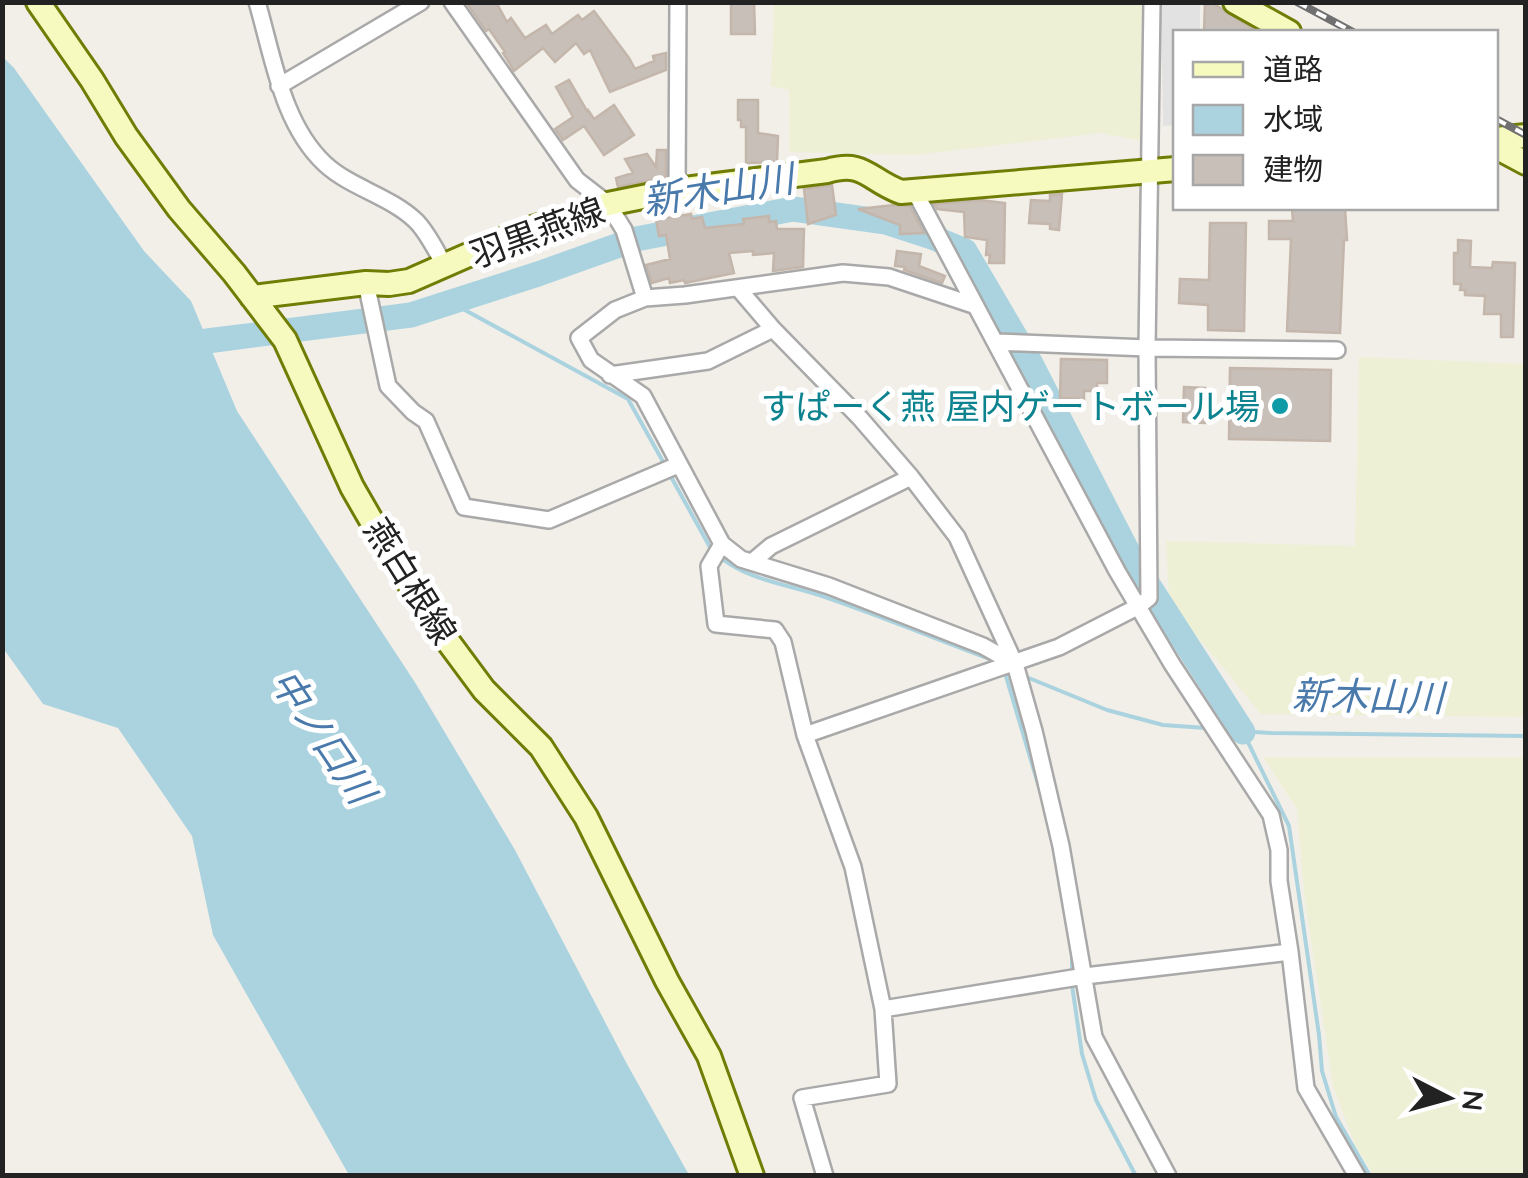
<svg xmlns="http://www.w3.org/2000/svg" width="1528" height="1178" font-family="Quicksand,'Noto Sans JP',sans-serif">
  <rect width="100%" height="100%" fill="#f2efe9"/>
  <path fill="#eef0d5" d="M774,3h368v138l-41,-8 -186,22 -126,-3v-62l-18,-4z
    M1359,357l166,7v353l-264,-3 -92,-112 -3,-61 189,5z
    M1263,757h262v418h-151l-19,-30 -22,-59 -29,-193 -7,-84z"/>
  <path fill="#e2e2e2" d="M1161,3h39v29h-24l-1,93 -12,1z"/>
  <path fill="#aad3df" d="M3,57l11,11 130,183 47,50 46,110 179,273 99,166 112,214 62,111h-340l-136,-240 -21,-99 -74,-108 -75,-24 -40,-56z"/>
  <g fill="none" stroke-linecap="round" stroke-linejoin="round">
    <path stroke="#aad3df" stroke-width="4" d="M452,303l176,96 38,68
      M670,475l41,74
      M719,556c27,24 72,29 106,41 59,20 116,44 173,65
      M1005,673l36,121
      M1024,676l83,34 56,15 43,3
      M1220,730l51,3 255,3
      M1243,732l46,94 30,209 3,36 14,46 34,59
      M1072,950v25
      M1072,985l10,69 14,46 40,76"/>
    <path stroke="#aad3df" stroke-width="25" d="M176,348l31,-7 204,-26 127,-41 98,-35 157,-30 93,13 46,15 33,14 65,111 101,196 112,174"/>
  </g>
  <path fill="#c7bfb8" stroke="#c4b6ab" stroke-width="2.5" d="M466,2h30l11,20 4,-4 14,20 21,-13 6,9 26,-19 4,5 12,-9 35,47 6,11 19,-8 -1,-5 13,-3v17l-56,22 -20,-42 -6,4 -8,-11 -21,19 -12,-14 -29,23 -11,-18 2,-1 -16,-23 -3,2z
    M731,2h23l1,32h-24z
    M1205,2h6l47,30h-54z
    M569,80l18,31 1,-1 6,9 20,-14 20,30 -30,20 -20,-29 -21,14 -8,-11 18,-12 -17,-30z
    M738,100h20v33l20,3 -1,26 -31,1v-36h-5v-7h-3z
    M657,150h9v27l-48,10 -2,-9 17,-5 -8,-14 22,-5 9,13z
    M832,185l4,30 -28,9 -4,-35z
    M1062,194l-3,36 -9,-1v-5l-21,-1 2,-23 19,1v-6z
    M980,200l25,3 -1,60h-15l1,-8h-4l1,-15 -22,-3 -1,-25 -27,-3 -3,-5z
    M894,205l16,1 14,27 -24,1v-9l-42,-16z
    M1292,208h53l2,32h-3l-4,93 -53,-2 4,-92h-22v-18h24z
    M691,214l1,5 10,-2 3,11 39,-4 -1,-5 26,-3v6l7,-1 1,8h27l-1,38 -30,4 1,-18 -21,2v-4l-24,2 5,20 -49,10 -1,-3 -14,3 -1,-5 -17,5 -6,-18 24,-6 -4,-24 -7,1 -3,-16z
    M1210,223h36l-2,108 -36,-1v-25l-29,-2 1,-24 29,1z
    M1458,240l13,1 -1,26 22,1 1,-6 22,1 -2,74h-12v-23h-17l1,-18 -20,-1v-5h-5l1,-6h-7v-31h4z
    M897,251l24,3 -2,12 26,10 -3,7 -38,-13 1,-3 -10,-1z
    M1061,359l46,1v23h-10v8h-13v8l-24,-1z
    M1230,368l101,2 -1,71 -101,-2z
    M1184,387l21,1v35l-22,-1z"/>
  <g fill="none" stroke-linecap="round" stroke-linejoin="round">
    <defs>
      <path id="street" d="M257,2c16,54 25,122 68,162 26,24 65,32 91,57 12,12 20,30 29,45
        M452,2l125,178 31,24 16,26 21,68
        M279,86l142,-84
        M677,190l1,-188
        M914,190l203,381 55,93 99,151 8,35v31l11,71 16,136 51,88
        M366,283l22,103 25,26 13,9 38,86 85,13 129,-55
        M738,288l35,41 87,89 51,59 46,60 58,127 19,67 27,115 33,191 74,139
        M976,306l-87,-29 -46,-4 -158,22 -40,3 -30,12 -36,28 12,22 52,36 79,148 19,15 88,27 154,60 32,18
        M996,342l151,6 190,2
        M610,375l98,-14 65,-32
        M722,544l-13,22 7,58 59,6 8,12 22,93 48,132 30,142 5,75 -86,14 23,78
        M752,562l19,-16 140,-69
        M805,735l254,-88 80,-41 10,-8 -2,-250 5,-346
        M883,1009l202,-33 205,-24"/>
      <path id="secondary" d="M38,2l54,78 34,56 53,73 55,64 51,67 67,147 42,73 47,72 43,58 57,57 45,70 81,164 42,75 43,120
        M1235,2l54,30
        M1496,139l30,-3
        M1496,147l30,16
        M252,297l114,-14 23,1 20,-3 114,-50 85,-27 69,-14 150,-19c38,-11 41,9 74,21l275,-23"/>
    </defs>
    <use href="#street" stroke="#a9a9a9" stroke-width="20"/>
    <use href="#secondary" stroke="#707d05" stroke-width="28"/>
    <use href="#street" stroke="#fff" stroke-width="15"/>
    <use href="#secondary" stroke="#f7fabf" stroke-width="22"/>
    <defs>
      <path id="rail" d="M1297,2l56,30
        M1496,119l30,16"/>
    </defs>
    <use href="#rail" stroke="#707070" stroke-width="8"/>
    <use href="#rail" stroke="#fff" stroke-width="4" stroke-dasharray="11" stroke-linecap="butt"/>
  </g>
  <circle fill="#0f9aa8" stroke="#fff" stroke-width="4" cx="1280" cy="406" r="10"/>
  <g text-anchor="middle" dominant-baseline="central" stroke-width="10" stroke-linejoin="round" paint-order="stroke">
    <g font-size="35" fill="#222" stroke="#fff">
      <text transform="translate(537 232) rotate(-20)">羽黒燕線</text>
      <text transform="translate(411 581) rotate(58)">燕白根線</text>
    </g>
    <g font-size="35" fill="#0d838f" stroke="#fff" text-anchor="end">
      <text x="1260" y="406">すぱーく燕 屋内ゲートボール場</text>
    </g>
    <g font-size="38" font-style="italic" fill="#4a7aab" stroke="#fff">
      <text transform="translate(718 189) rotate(-9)">新木山川</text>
      <text transform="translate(1368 696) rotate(1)">新木山川</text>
      <text transform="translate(323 736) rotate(56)">中ノ口川</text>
    </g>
  </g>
  <rect width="1528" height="1178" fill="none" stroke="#222222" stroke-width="10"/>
  <rect x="1173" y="30" width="325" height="180" fill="#ffffff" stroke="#a7a7a7" stroke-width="2.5"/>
  <rect x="1193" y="62" width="50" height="15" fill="#f7fabf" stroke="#a7a7a7" stroke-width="2.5"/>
  <text x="1263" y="80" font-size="30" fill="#222222">道路</text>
  <rect x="1193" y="105" width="50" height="30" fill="#aad3df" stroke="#a7a7a7" stroke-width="2.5"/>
  <text x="1263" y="130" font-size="30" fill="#222222">水域</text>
  <rect x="1193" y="155" width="50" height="30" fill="#c7bfb8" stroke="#a7a7a7" stroke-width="2.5"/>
  <text x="1263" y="180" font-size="30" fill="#222222">建物</text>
  <g transform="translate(1448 1098) rotate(96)" stroke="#ffffff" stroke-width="8" paint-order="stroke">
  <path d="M0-8L18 38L0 25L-18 38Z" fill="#222222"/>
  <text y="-15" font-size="28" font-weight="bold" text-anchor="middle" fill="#222222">N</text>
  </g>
</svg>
